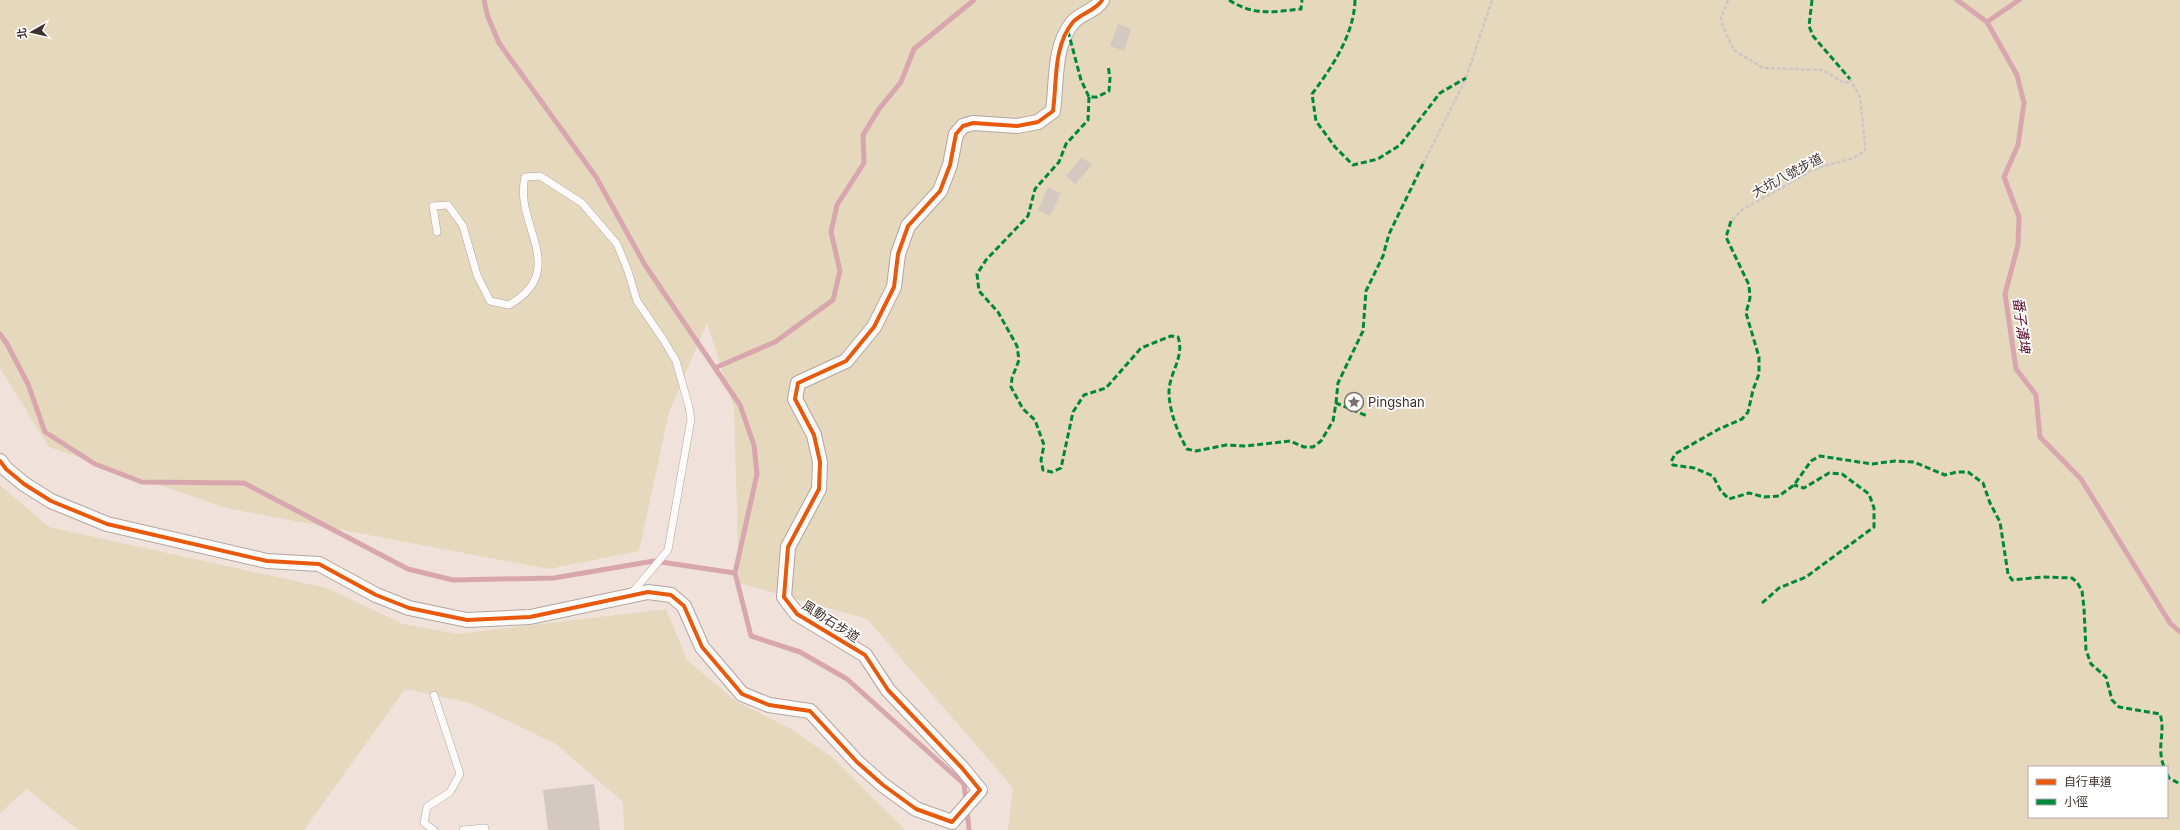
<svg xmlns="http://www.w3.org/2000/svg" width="2180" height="830" font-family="Inter,'Noto Sans TC',sans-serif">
  <rect width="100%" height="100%" fill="#f0e2da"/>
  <path fill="#e6d8bc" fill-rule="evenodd" d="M0,0h2180v830h-1172l5,-42 -146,-169 -128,-36 -5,-175 -27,-85 -38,89 -30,139 -90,18 -323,-61 -177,-61 -49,-79zM2029,767h138v50h-138z
    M0,485l49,42 278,61 76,36 54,10 209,-25 21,51 50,42 54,27 41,28 73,73h-281l-1,-28 -67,-58 -86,-41 -65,-14 -101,141h-226l-51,-41 -27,24z"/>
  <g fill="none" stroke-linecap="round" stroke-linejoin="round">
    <path stroke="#d8a7ae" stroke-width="5" d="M484,0l4,17 11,26 97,134 49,88 95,140 14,40 3,29 -22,99 16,63 49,16 47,27 117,105 2,17
      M1957,0l30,22
      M2019,0l-32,22 30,53 7,28 -6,42 -14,32 15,40 -1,28 -13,49 11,75 20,26 4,42 41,42 89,144 10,9
      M0,334l7,10 21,40 17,48 50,32 47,18 102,1 164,86 45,11 101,-2 100,-17 81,12
      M717,367l58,-25 58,-42 7,-29 -9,-39 6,-27 27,-42 -1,-28 16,-26 22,-27 13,-33 60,-49
      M967,809l2,21"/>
  </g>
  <path fill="#d3c9c1" d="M1118,24l13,5 -7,22 -14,-5z
    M1082,157l10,8 -17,19 -9,-8z
    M1048,187l13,6 -11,23 -12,-6z
    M594,784l6,46h-52l-5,-40z"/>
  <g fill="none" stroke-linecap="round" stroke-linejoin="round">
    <defs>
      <path id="service" d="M437,232l-4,-26 15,-1 15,21 14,49 13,26 19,4c62,-35 4,-81 16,-128l15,-1 42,27 35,41 11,27 9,30 26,38 13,22 13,46 2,12 -23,131 -37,44
        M434,695l26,79 -10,18 -23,15 -3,16 10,7
        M463,830l22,-2v2"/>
      <path id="minor" d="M0,461l6,8 18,15 27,17 56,23 160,37 52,3 57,31 33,13 58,12 63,-3 118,-25 23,3 13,11 18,41 40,47 27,11 41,6 47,51 26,23 33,24 36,13
        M952,822l28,-32 -18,-22 -74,-78 -23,-35 -68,-41 -13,-17 4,-50 31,-58 1,-27 -6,-27 -19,-36 3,-16 48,-22 28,-34 20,-40 4,-33 10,-28 32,-35 10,-26 6,-31 7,-8 10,-3 44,3 21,-4 15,-11c4,-29 0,-65 20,-89 8,-9 24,-12 29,-22"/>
    </defs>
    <use href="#service" stroke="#b1a6a0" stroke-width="8"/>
    <use href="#minor" stroke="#b1a6a0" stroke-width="16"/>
    <path stroke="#ccc7c4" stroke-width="2.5" stroke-dasharray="4 2" stroke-linecap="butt" d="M1728,0l-7,18 2,9 11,23 29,18 60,2 21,13 4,-1 2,-3 10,18 5,47v6c-11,12 -39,13 -54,21l-69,39 -11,11
      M1423,164l43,-86 26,-78"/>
    <use href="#service" stroke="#fdfbf9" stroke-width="7"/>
    <use href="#minor" stroke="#fdfbf9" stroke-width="14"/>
    <path stroke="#00873e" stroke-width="3" stroke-dasharray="6 3" stroke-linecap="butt" d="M1229,0c25,16 43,12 72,9l1,-9
      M1355,0c-1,35 -23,67 -43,94l4,27 19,26 18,18 25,-6 22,-14 40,-52 26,-15
      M1812,0l-3,26 4,10 37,43
      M1068,31l13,49 8,17h8l12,-6 1,-13 -2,-13
      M1089,97l-1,23 -22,24 -7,18 -24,27 -7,27 -42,44 -9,14 2,17 19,21 19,34 2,14 -7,18 -1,9 12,22 12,11 9,25 -3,15 2,10 9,2 9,-4 12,-56 11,-17 22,-7 35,-40 30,-12 7,1c7,20 -9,36 -9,55 0,19 9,41 18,57l9,2 30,-6 19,1 45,-5 14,6h9l8,-6 12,-20 3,-18 31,13
      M1731,221l-5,16 23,48 1,13 -4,15 13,44v17l-6,16 -5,22 -6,7 -23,10 -44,25 -4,8 2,3 21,3 19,8 8,15 8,8 20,-6 15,4 15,-1 15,-11 17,-24 9,-5 52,8 23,-3 19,1 31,13 12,-3h11l15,11 7,20 10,19 8,52 4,6 30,-3 30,1 5,4 5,9 2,17 2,42 5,14 15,13 6,23 7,7 41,7c6,18 -4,32 4,53
      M1336,403l2,-20 25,-52 3,-40 17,-35 6,-22 34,-70
      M1762,603l17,-15 27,-11 68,-50v-19l-5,-14 -27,-20 -13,-1 -25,15 -10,-3
      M2167,774l2,4 11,6"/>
    <defs>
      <path id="cycleway" d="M0,461l6,8 18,15 27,17 56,23 160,37 52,3 57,31 33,13 58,12 63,-3 118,-25 23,3 13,11 18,41 40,47 27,11 41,6 47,51 26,23 33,24 36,13 28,-32 -18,-22 -74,-78 -23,-35 -68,-41 -13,-17 4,-50 31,-58 1,-27 -6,-27 -19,-36 3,-16 48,-22 28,-34 20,-40 4,-33 10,-28 32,-35 10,-26 6,-31 7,-8 10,-3 44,3 21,-4 15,-11c4,-29 0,-65 20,-89 8,-9 24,-12 29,-22"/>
    </defs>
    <use href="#cycleway" stroke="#fff" stroke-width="6"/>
    <use href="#cycleway" stroke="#e8590c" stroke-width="4"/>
  </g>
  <defs>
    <symbol id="sight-ring" viewBox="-11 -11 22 22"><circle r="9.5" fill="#fff" stroke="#7b6f69" stroke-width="1.5"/><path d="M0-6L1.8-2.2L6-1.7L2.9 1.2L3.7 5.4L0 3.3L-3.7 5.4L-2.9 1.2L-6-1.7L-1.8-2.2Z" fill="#7b6f69"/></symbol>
  </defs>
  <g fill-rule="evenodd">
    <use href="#sight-ring" x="1343" y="391" width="22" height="22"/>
  </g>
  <g text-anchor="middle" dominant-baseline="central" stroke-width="3.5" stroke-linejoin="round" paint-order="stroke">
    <g font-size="13" fill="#3c312c" stroke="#fff">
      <text transform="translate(1787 175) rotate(-28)">大坑八號步道</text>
      <text transform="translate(831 621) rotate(33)">風動石步道</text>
    </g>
    <g font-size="13" fill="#3c312c" stroke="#fff" text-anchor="start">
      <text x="1368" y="402">Pingshan</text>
    </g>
    <g font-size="14" font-style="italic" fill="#5a0c28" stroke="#fff">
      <text transform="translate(2022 325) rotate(83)">番子溝埤</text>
    </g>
  </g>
  <rect x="2028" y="766" width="140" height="52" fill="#ffffff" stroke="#b1adab"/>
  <rect x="2036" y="779" width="20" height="6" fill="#e8590c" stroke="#b1adab"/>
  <text x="2064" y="786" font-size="12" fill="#3c312c">自行車道</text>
  <rect x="2036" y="799" width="20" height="6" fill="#00873e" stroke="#b1adab"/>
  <text x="2064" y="806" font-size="12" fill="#3c312c">小徑</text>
  <g transform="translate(32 32) rotate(262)" stroke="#ffffff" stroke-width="3" paint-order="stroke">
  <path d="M0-3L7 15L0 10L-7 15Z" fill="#3c312c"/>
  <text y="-6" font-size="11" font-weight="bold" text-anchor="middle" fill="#3c312c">北</text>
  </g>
</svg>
